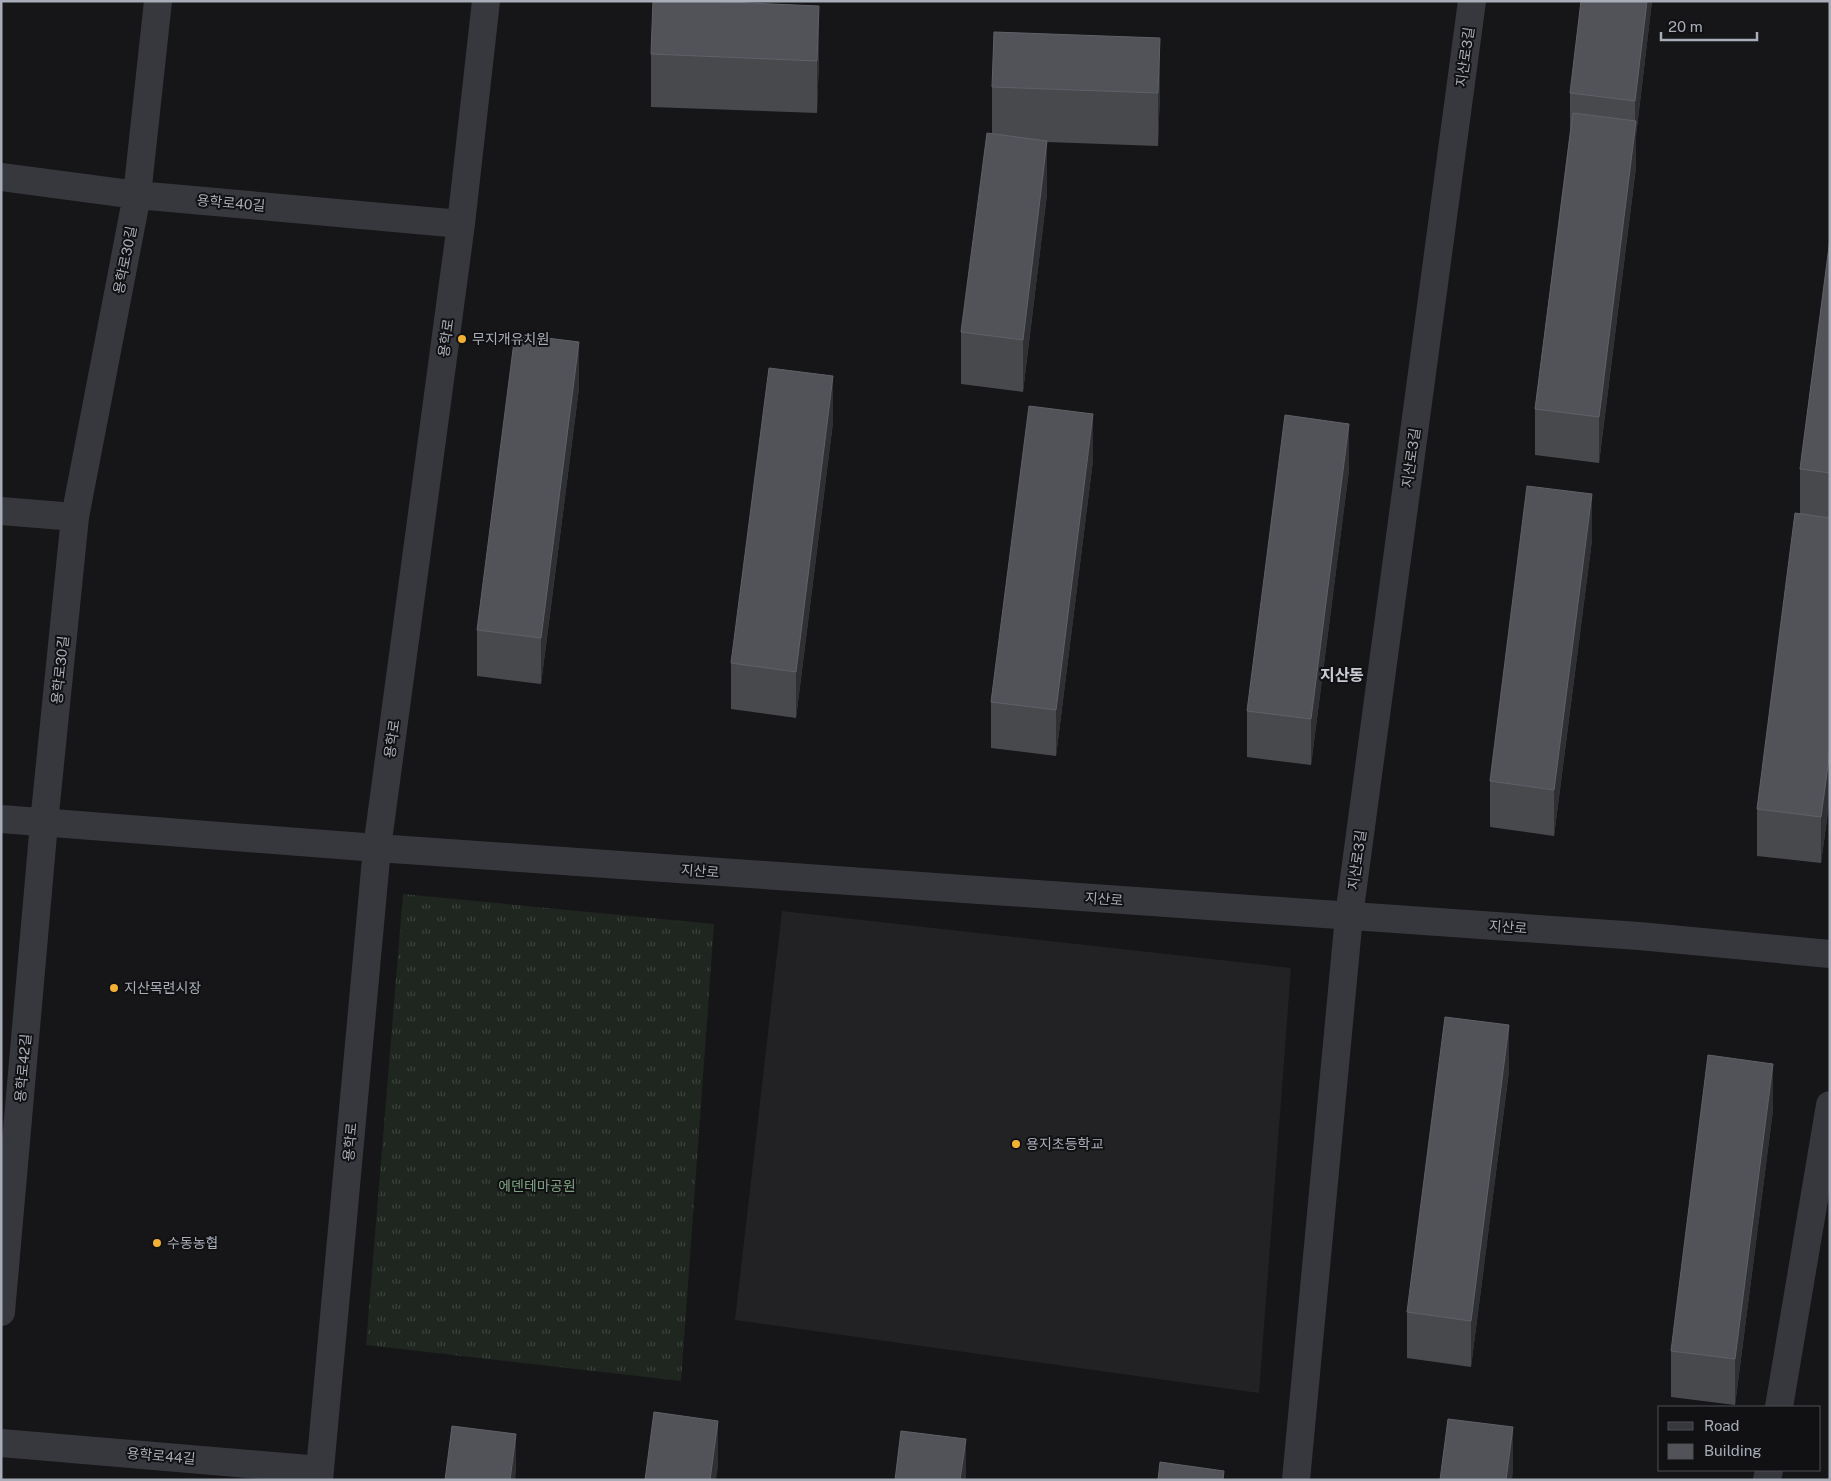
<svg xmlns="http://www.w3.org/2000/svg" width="1831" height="1481" font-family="'Public Sans','Noto Sans KR',sans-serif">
  <defs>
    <pattern id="grass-tufts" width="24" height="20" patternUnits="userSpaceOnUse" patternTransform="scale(1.25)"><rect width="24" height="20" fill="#1e261f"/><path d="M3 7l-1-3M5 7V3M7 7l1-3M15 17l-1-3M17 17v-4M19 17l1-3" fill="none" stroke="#3c433d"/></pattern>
  </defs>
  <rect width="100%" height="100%" fill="#161618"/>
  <path fill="#222225" d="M782,911l509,57 -32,425 -524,-73z"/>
  <path fill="url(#grass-tufts)" d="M403,894l311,30 -33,457 -315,-36z"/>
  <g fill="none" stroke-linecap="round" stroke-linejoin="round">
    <path stroke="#37383d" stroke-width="28" d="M1,177l136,18 324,29
      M1,511l74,6
      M1,819l376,29 1262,88 191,18
      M1,1312l43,-489 31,-306 62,-322 21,-194
      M1779,1407l51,-302
      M1,1443l319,27
      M319,1480l58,-632 84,-624 25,-223
      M1296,1480l53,-564 123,-915
      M1767,1480l2,-10"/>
  </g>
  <path fill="#47494d" d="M1652,1l-16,135v31l-37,296 -64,-8v-46l35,-279v-37z
    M651,54l168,4 -2,55 -166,-6z
    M992,87l168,4 -2,55 -111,-4v52l-24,198 -62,-8v-52l31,-198z
    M1830,239v558l-9,66 -64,-7v-47l43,-295v-45z
    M579,388l-38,296 -64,-8v-46z
    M833,422l-37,296 -65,-9v-46z
    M1093,460l-37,296 -65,-8v-46z
    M1349,470l-38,295 -64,-8v-46z
    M1592,540l-38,296 -64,-9v-46z
    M1509,1071l-38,296 -64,-9v-46z
    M1773,1110l-38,295 -64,-8v-46z"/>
  <path fill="#2f3033" d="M1647,1h5l-16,135v31l-37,296v-46l36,-286v-30z
    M819,6v52l-2,55v-52z
    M1160,38v53l-2,55v-53z
    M1047,141v53l-24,198v-52z
    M579,342v46l-38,296v-46z
    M833,376v46l-37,296v-46z
    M1093,414v46l-37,296v-46z
    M1349,424v46l-38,295v-46z
    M1592,494v46l-38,296v-46z
    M1830,751v46l-9,66v-46z
    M1509,1025v46l-38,296v-46z
    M1773,1064v46l-38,295v-46z
    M718,1421v46l-2,13h-6z
    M1513,1427v46l-1,7h-6z
    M516,1434v39l-1,7h-5z
    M966,1439v41h-6z"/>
  <path fill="#525359" stroke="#5f6168" d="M653,1h49l117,5 -2,55 -166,-7z
    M1581,1h66l-12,100 -65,-8z
    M994,32l166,6 -2,55 -166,-6z
    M1573,113l63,8 -37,296 -64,-8z
    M987,133l60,8 -24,199 -62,-8z
    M1830,239v234l-30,-4z
    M515,334l64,8 -38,296 -64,-8z
    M769,368l64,8 -37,296 -65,-9z
    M1029,406l64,8 -37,296 -65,-8z
    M1285,415l64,9 -38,295 -64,-8z
    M1527,486l65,8 -38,296 -64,-9z
    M1795,513l35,5v233l-9,66 -64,-8z
    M1445,1017l64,8 -38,296 -64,-9z
    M1708,1055l65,9 -38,295 -64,-8z
    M654,1412l64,9 -8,59h-65z
    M1448,1419l65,8 -7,53h-66z
    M452,1426l64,8 -6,46h-65z
    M901,1431l65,8 -6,41h-65z
    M1160,1462l64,9 -1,9h-65z"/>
  <g fill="#f2b134" stroke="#111113" stroke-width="2">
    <circle cx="462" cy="339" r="5"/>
    <circle cx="114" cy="988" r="5"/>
    <circle cx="1016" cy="1144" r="5"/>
    <circle cx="157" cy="1243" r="5"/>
  </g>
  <g text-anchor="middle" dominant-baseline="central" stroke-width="4" stroke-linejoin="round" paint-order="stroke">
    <g font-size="14" fill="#a8adb8" stroke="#111113">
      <text transform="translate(1465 57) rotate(-82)">지산로3길</text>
      <text transform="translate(231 203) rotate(5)">용학로40길</text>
      <text transform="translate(125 260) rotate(-79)">용학로30길</text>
      <text transform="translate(446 338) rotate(-82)">용학로</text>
      <text transform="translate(1411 458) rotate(-82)">지산로3길</text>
      <text transform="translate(60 670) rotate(-84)">용학로30길</text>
      <text transform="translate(392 739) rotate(-82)">용학로</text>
      <text transform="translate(1357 860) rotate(-82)">지산로3길</text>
      <text transform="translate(700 871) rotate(4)">지산로</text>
      <text transform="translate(1104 899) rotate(4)">지산로</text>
      <text transform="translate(1508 927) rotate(4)">지산로</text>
      <text transform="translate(23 1068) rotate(-85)">용학로42길</text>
      <text transform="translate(350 1142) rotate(-85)">용학로</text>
      <text transform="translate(161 1456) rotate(5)">용학로44길</text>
    </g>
    <g font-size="14" fill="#a8adb8" stroke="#111113" text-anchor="start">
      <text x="472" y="339">무지개유치원</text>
      <text x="124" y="988">지산목련시장</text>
      <text x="1026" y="1144">용지초등학교</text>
      <text x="167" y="1243">수동농협</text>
    </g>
    <g font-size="14" fill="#7fa381" stroke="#111113">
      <text x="537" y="1186">에덴테마공원</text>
    </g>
    <g font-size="16" font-weight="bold" fill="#c9ccd4" stroke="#111113">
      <text x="1342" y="675">지산동</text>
    </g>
  </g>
  <rect width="1831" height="1481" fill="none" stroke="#a8adb8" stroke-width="5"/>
  <rect x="1658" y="1406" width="162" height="65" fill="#111113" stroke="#4d4f55"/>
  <rect x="1668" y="1422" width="25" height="8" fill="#37383d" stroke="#4d4f55"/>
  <text x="1704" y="1431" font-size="15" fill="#a8adb8">Road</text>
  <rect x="1668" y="1444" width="25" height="15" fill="#525359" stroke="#4d4f55"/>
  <text x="1704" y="1456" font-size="15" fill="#a8adb8">Building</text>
  <path d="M1661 32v8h96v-8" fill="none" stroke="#a8adb8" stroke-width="2.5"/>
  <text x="1668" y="32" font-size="15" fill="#a8adb8" stroke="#111113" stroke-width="4" paint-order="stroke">20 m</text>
</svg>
